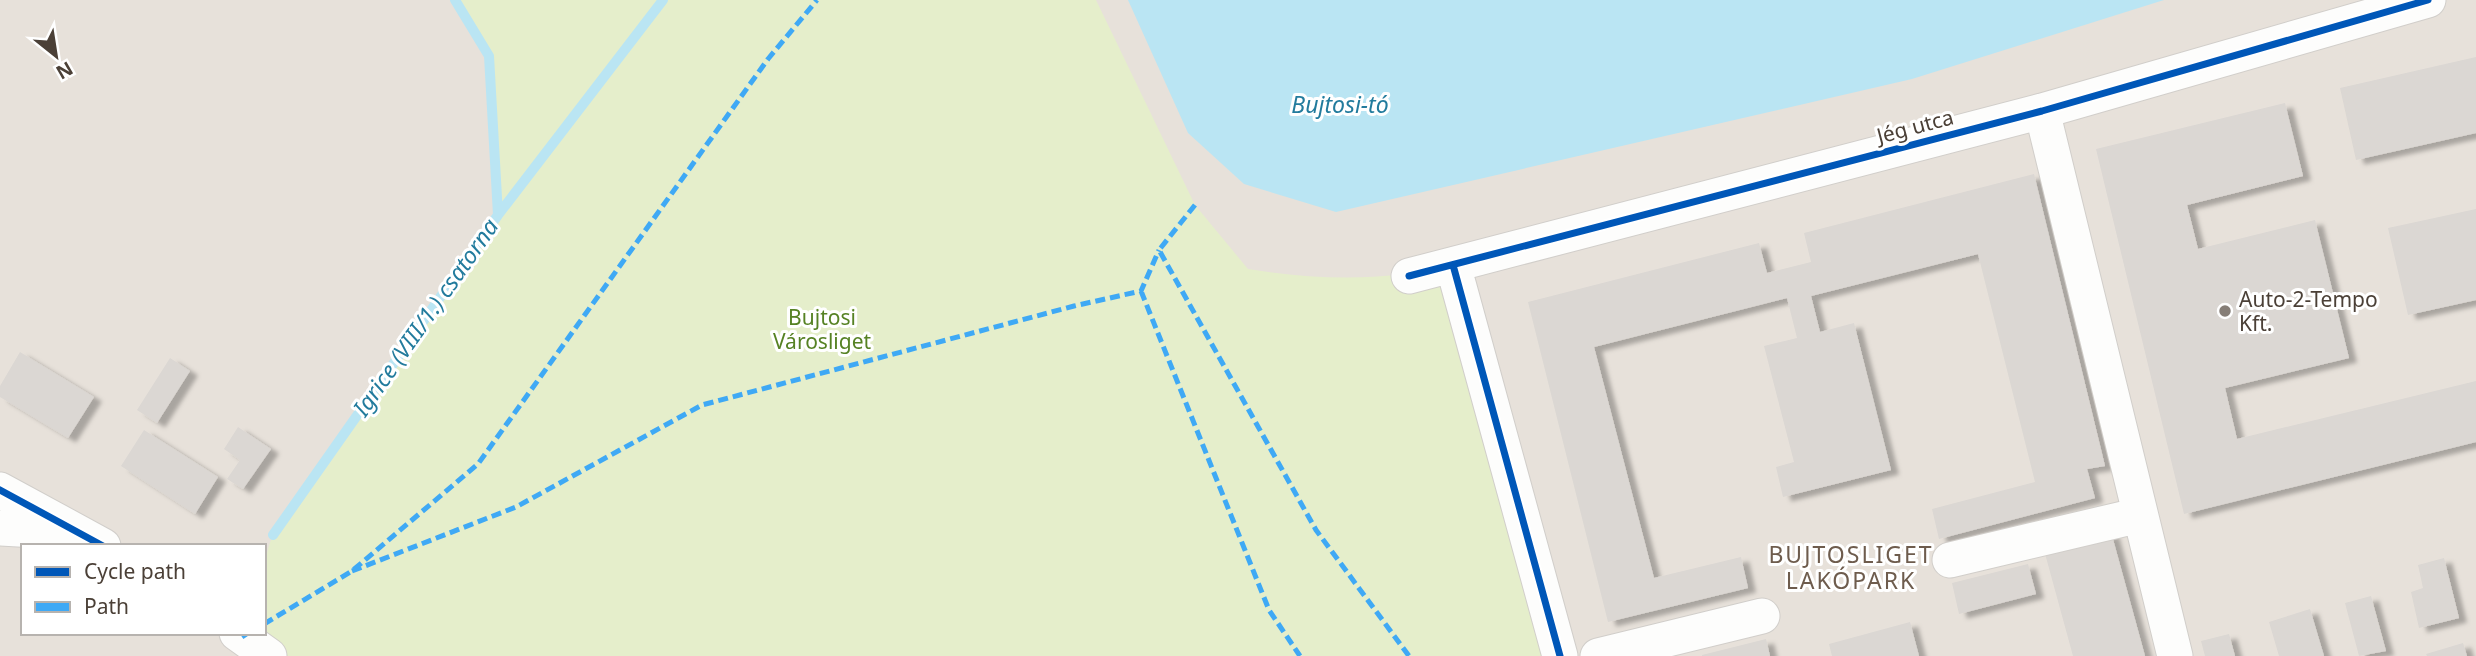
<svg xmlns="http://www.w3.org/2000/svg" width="2476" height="656" font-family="'Noto Sans',sans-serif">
  <defs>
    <filter id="shadow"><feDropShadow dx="8" dy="4.5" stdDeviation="2" flood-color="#0004"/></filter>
  </defs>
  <rect width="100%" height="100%" fill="#f3f0ed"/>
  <path fill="#e7e1da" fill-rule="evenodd" d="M0,0h2476v656h-2476zM23,546h241v87h-241z"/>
  <path fill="#e5eecb" d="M456,0h640l99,205 53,64c69,11 137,13 205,-4l107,391h-1287c-14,-35 -15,-86 0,-121l225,-320 -9,-159z"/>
  <path fill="#bae5f3" d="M1128,0h1036l-252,79 -576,133 -92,-28 -56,-51z"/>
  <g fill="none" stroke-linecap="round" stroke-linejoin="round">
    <path stroke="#bae5f3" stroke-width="10" d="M498,215l165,-215
      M273,535l225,-320 -9,-159 -34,-56"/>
  </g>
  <path fill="#dbd7d3" filter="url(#shadow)" d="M2476,57v76l-120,27 -16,-72z
    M2285,103l18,73 -116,29 11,44 117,-29 34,138 -124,30 12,51 239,-58v61l-292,72 -88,-365z
    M2034,174l71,292 -18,3 8,29 -156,41 -7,-30 103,-27 -57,-228 -167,42 9,36 34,-9 37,147 -108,27 -7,-30 18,-5 -30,-116 33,-8 -10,-40 -193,49 60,231 87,-21 7,31 -140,34 -80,-320 231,-59 8,30 44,-11 -7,-29z
    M2476,209v91l-68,15 -20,-87z
    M20,352l74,45 -26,41 -68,-41v-11z
    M170,358l20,13 -33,52 -20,-13z
    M238,427l33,22 -28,40 -16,-10 13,-19 -16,-11z
    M144,430l74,47 -23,37 -74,-48z
    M2111,532l34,124h-72l-29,-106z
    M2444,558l15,60 -40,10 -8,-36 12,-4 -5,-23z
    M2028,564l8,30 -77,20 -7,-31z
    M2371,596l15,55 -27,5 -14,-53z
    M2310,609l14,47h-45l-10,-34z
    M1910,622l9,34h-87l-3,-12z
    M2229,634l6,22h-30l-4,-15z
    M1766,639l4,17h-68v-1z
    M2463,643l4,13h-40l-1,-2z"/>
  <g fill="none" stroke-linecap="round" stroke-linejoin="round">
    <defs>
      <path id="minor" d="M2042,111l133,545
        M1453,265l107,391
        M1409,276l633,-165 386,-111
        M0,490l103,56
        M0,528l70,4
        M1950,560l190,-45
        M237,633l32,23
        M1598,656l164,-40"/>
    </defs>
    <use href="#minor" stroke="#d1ceca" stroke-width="37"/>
    <use href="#minor" stroke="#fdfdfc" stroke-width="35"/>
    <path stroke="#3fa9f5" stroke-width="5" stroke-dasharray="10 5" stroke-linecap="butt" d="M1195,205l-36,45 157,280 93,126
      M1141,291l128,319 31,46
      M352,571l164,-64 186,-102 372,-99 67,-15 18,-41
      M264,624l88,-53 126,-107 290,-405 49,-59
      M242,637l6,-4"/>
    <defs>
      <path id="cycleway" d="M1453,265l107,391
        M1409,276l633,-165 386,-111
        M0,490l103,56"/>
    </defs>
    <use href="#cycleway" stroke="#fff" stroke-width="11"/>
    <use href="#cycleway" stroke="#0057b8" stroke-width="7"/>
  </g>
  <circle fill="#867e77" stroke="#fff" stroke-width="2.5" cx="2225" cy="311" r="7"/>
  <g text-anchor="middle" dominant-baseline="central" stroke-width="6" stroke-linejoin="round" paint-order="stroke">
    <g font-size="21" fill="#4b4037" stroke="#fff">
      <text transform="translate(1915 126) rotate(-15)">Jég utca</text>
    </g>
    <g font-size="21" fill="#4b4037" stroke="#fff" text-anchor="start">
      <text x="2239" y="299">Auto-2-Tempo<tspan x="2239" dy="24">Kft.</tspan></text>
    </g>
    <g font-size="21" fill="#568224" stroke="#fff">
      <text x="822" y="317">Bujtosi<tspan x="822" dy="24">Városliget</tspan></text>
    </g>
    <g font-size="23" font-style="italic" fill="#227b9d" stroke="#fff">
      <text x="1340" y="104">Bujtosi-tó</text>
      <text transform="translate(425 317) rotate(-55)">Igrice (VIII/1.) csatorna</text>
    </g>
    <g font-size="23" letter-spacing="2" fill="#6e5c4d" stroke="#fff">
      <text x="1851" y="554">BUJTOSLIGET<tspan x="1851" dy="26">LAKÓPARK</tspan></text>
    </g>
  </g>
  <rect x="21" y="544" width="245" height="91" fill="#ffffff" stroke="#b7b3af" stroke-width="2"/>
  <rect x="35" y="567" width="35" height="10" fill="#0057b8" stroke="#b7b3af" stroke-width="2"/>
  <text x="84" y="579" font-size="21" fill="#4b4037">Cycle path</text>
  <rect x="35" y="602" width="35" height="10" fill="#3fa9f5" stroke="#b7b3af" stroke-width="2"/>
  <text x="84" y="614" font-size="21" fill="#4b4037">Path</text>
  <g transform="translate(56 56) rotate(150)" stroke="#ffffff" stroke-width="5" paint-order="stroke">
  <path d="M0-5L12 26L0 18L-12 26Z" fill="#4b4037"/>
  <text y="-10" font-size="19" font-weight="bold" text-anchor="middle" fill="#4b4037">N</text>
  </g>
</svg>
